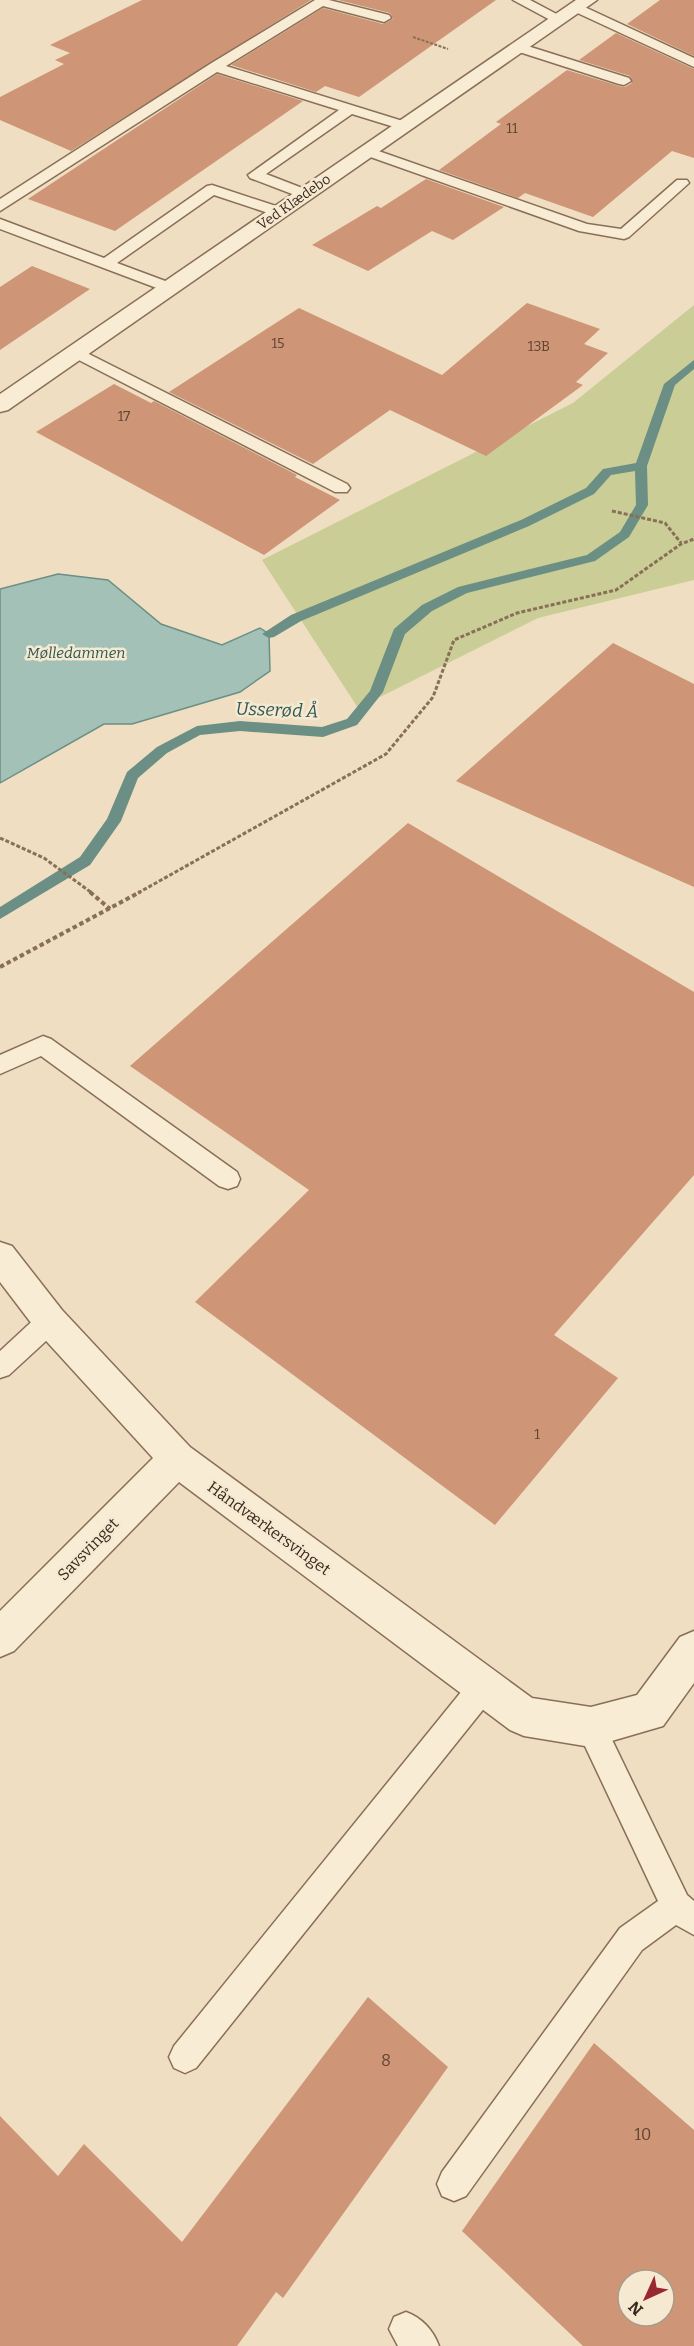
<svg xmlns="http://www.w3.org/2000/svg" width="694" height="2346" font-family="Bitter,serif">
  <rect width="100%" height="100%" fill="#efdec1"/>
  <path fill="#cacd95" d="M694,305v275l-156,38 -180,90 -96,-148 311,-157z"/>
  <path fill="#a4c1b7" stroke="#6b8f84" stroke-width="1.5" d="M58,574l50,6 53,44 61,21 38,-17 9,6 1,37 -30,21 -108,32h-28l-104,59v-194z"/>
  <g fill="none" stroke-linecap="round" stroke-linejoin="round">
    <path fill="#6b8f84" fill-rule="evenodd" d="M694,360v9l-19,16 -28,81 1,39 -19,32 -34,24 -128,32 -35,18 -27,23 -22,58 -26,33 -34,12 -83,-6 -40,4 -33,18 -29,25 -17,43 -31,44 -90,54v-12l80,-50 27,-38 20,-47 30,-25 40,-21 43,-5 82,6 25,-8 23,-28 24,-62 28,-24 36,-18 129,-32 33,-23 16,-27 -1,-34 -24,4 -17,19 -65,32 -228,95 -27,16 -5,1 -7,-4 29,-19 230,-95 65,-32 17,-19 33,-6 28,-79z"/>
  </g>
  <path fill="#ce9576" fill-rule="evenodd" d="M142,0h169l-240,151 -71,-31v-23l64,-33 -9,-4 15,-7 -20,-8z
    M338,0h158l-137,97 -34,-11 -9,6 -85,-27 92,-57 60,16 10,-5 -3,-6z
    M660,0h34v56l-67,-32z
    M616,33l78,36v89l-22,-7 -79,66 -68,-24 -7,5 -79,-28 62,-46 -5,-2 71,-52 52,16 6,1 7,-4 -2,-7 -51,-16z
    M217,74l86,27 -188,130 -87,-32z
    M426,179l78,28 -51,33 -21,-9 -64,40 -56,-26 65,-39 4,2z
    M32,266l58,23 -90,61v-63z
    M527,303l73,26 -16,15 24,9 -32,29 7,3 -97,71 -96,-46 -77,54 -144,-72 130,-84 143,67z
    M114,384l37,19 3,-2 143,74 -2,2 45,23 -76,55 -228,-123z
    M613,643l81,41v203l-238,-106z
    M408,823l286,169v183l-140,160 64,43 -123,147 -300,-223 114,-112 -179,-124z
    M368,1997l80,70 -165,231 -7,-6 -39,54h-237v-230l58,60 26,-32 98,98z
    M594,2043l100,87v216h-111l-121,-115zM628,2280h36v36h-36z"/>
  <g fill="none" stroke-linecap="round" stroke-linejoin="round">
    <defs>
      <path id="lane" d="M315,0h14l60,15 2,3 -7,4 -61,-16 -97,60 183,57 2,3 -7,4 -52,-16 -86,60 44,17 2,3 -2,3h-10l-50,-19 -2,-3 91,-65 -122,-38 -217,139v-12l210,-135z
        M513,0h17l36,19 -7,4 -5,-1z
        M576,3l118,55v9l-123,-57 -2,-3 2,-3z
        M518,43l111,35 2,3 -7,4 -5,-1 -106,-34 -2,-3z
        M367,147l220,77 34,5 56,-49h10l2,3 -60,54 -5,2 -45,-8 -217,-77 -2,-3 2,-3z
        M212,185l73,24 3,3 -8,5 -66,-22 -97,68 59,22 2,3 -2,3 -6,2 -170,-64v-10l104,39 103,-72z
        M77,348l270,136 3,4 -3,4h-12l-264,-136 -2,-3 2,-3z
        M43,1036l8,3 186,133 3,7 -3,7 -9,3 -9,-3 -178,-130 -41,18v-19z
        M50,1310l9,3 4,8 -4,8 -50,46 -9,3v-27l41,-38z
        M484,1672l10,4 4,10 -4,10 -298,372 -11,5 -11,-5 -5,-11 5,-11 300,-370z
        M591,1713l10,4 86,178 7,6v34l-18,-10 -34,25 -176,246 -12,5 -12,-5 -5,-12 5,-12 178,-244 38,-27 -82,-174 5,-10z
        M406,2312c16,6 27,18 33,34h-41l-9,-17 5,-12z"/>
      <path id="street" d="M576,0h21l-589,410 -8,2v-18z
        M0,1242l12,4 50,64 128,137 342,251 59,9 46,-12 43,-58 14,-6v52l-31,43 -72,21 -67,-11 -14,-6 -331,-248 -165,169 -14,6v-46l153,-153 -115,-126 -38,-50z"/>
    </defs>
    <use href="#lane" stroke="#896f58" stroke-width="3"/>
    <use href="#street" stroke="#896f58" stroke-width="3"/>
    <path stroke="#896f58" stroke-width="2" stroke-dasharray="3 1.5" stroke-linecap="butt" d="M413,37l35,12"/>
    <path stroke="#896f58" stroke-width="3" stroke-dasharray="4 2" stroke-linecap="butt" d="M612,511l53,12 16,20
      M0,838l44,20 48,35
      M138,893l248,-139 47,-57 21,-57 63,-27 99,-23 65,-46 13,-5"/>
    <path stroke="#896f58" stroke-width="4" stroke-dasharray="4.5 3" stroke-linecap="butt" d="M90,892l20,17
      M0,967l140,-75"/>
    <use href="#lane" fill="#f9ecd4" fill-rule="evenodd"/>
    <use href="#street" fill="#f9ecd4" fill-rule="evenodd"/>
  </g>
  <g text-anchor="middle" dominant-baseline="central" stroke-width="5" stroke-linejoin="round" paint-order="stroke">
    <g font-size="14" fill="#5e4333">
      <text x="512" y="128">11</text>
      <text x="278" y="343">15</text>
      <text x="539" y="346">13B</text>
      <text x="124" y="416">17</text>
      <text x="537" y="1434">1</text>
    </g>
    <g font-size="14" fill="#38281d" stroke="#f6e9d1">
      <text transform="translate(294 202) rotate(-35)">Ved Klædebo</text>
    </g>
    <g font-size="15" font-style="italic" fill="#2c5853" stroke="#f6e9d1">
      <text x="76" y="653">Mølledammen</text>
    </g>
    <g font-size="16" fill="#38281d" stroke="#f6e9d1">
      <text transform="translate(269 1528) rotate(36)">Håndværkersvinget</text>
      <text transform="translate(88 1549) rotate(-46)">Savsvinget</text>
    </g>
    <g font-size="16" fill="#5e4333">
      <text x="386" y="2060">8</text>
      <text x="643" y="2134">10</text>
    </g>
    <g font-size="18" font-style="italic" fill="#2c5853" stroke="#f6e9d1">
      <text transform="translate(277 710) rotate(2)">Usserød Å</text>
    </g>
  </g>
  <g transform="translate(646 2298) rotate(225)"><circle r="28" fill="#f6e9d1" stroke="#aa9c89" stroke-width="1.5"/>
  <path d="M0-4.5L10 22L0 15L-10 22Z" fill="#99272f"/>
  <text y="-9" font-size="16" font-weight="bold" text-anchor="middle" fill="#38281d">N</text>
  </g>
</svg>
